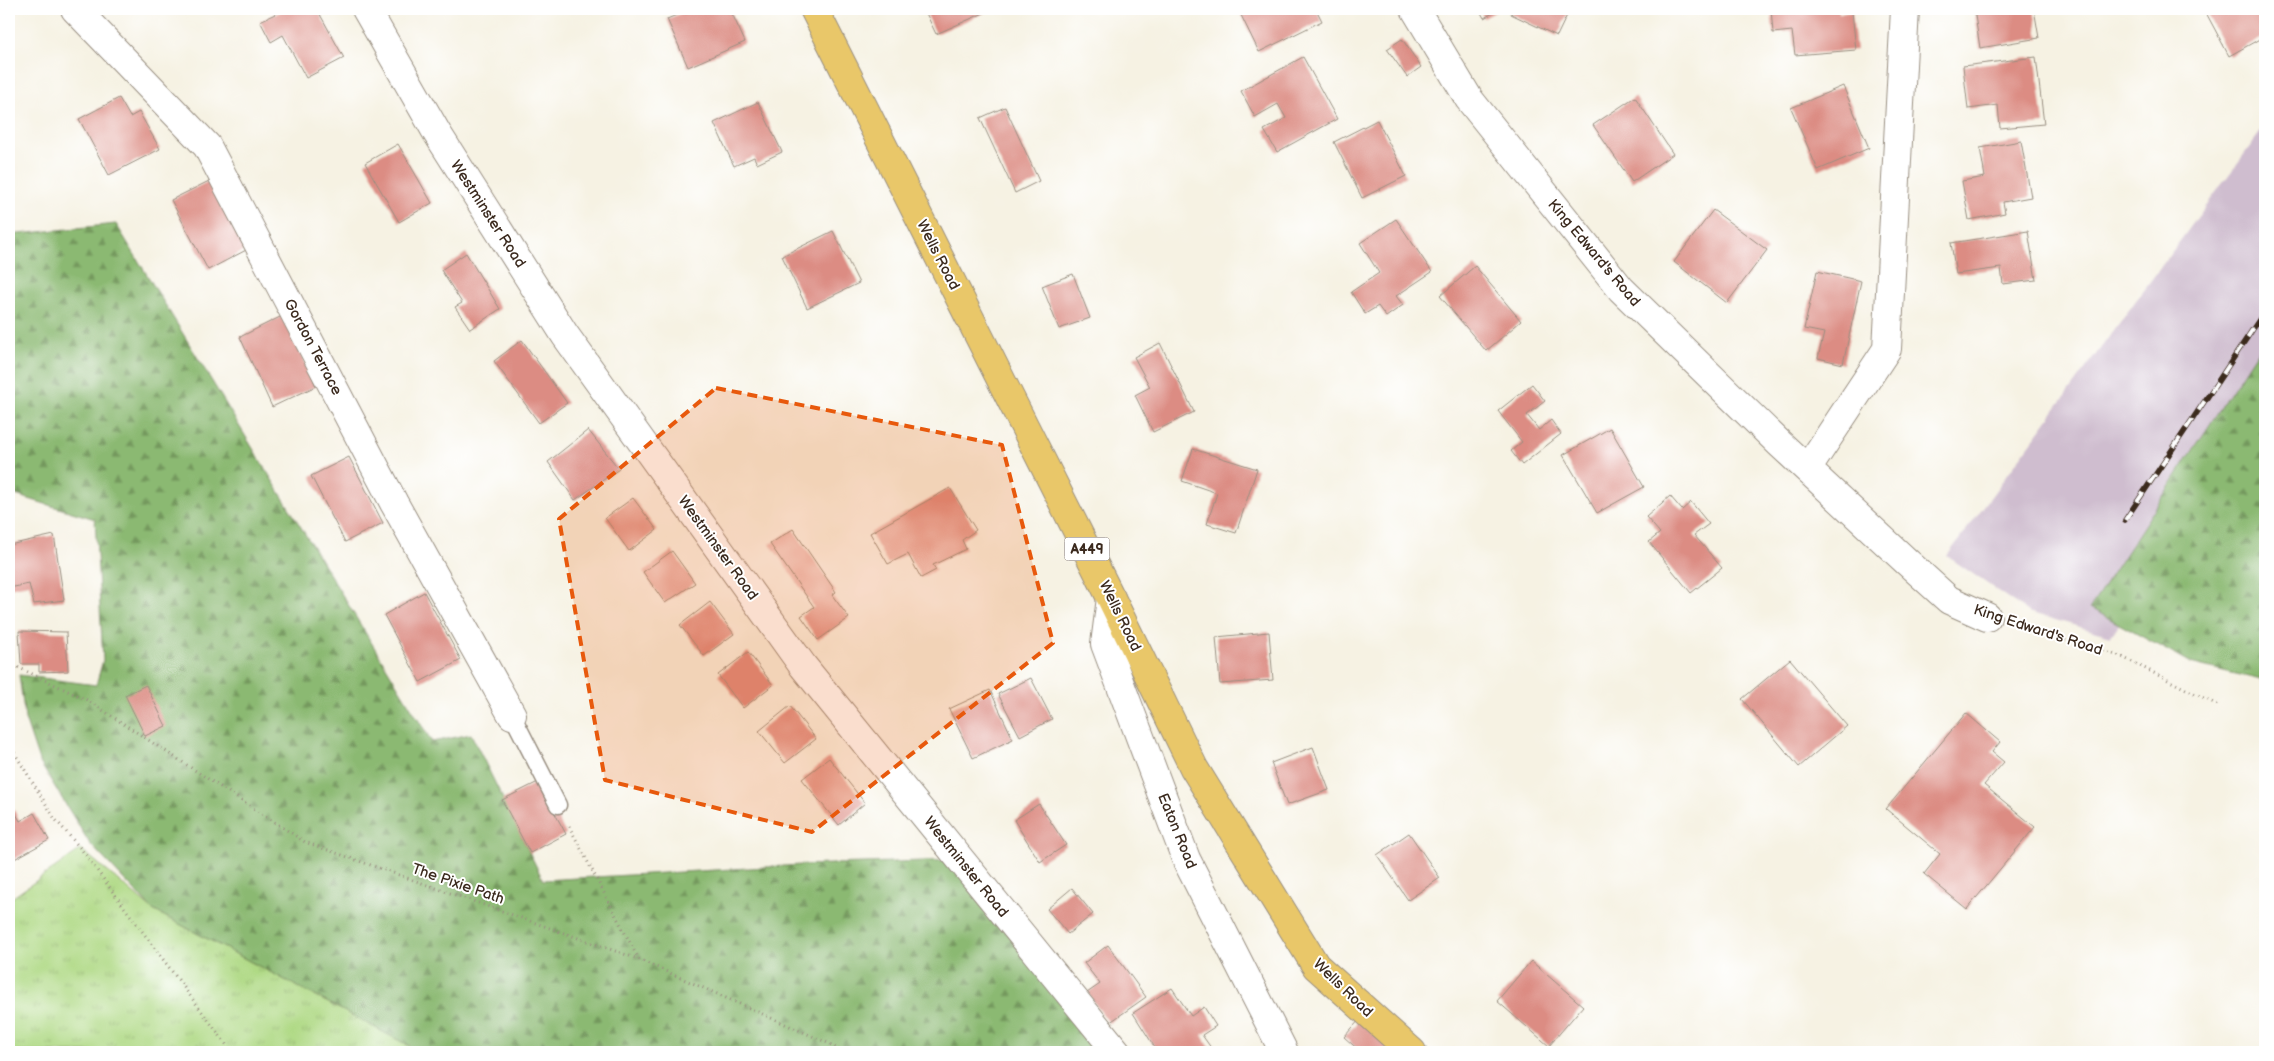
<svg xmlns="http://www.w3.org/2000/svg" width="2274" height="1061" font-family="'Balsamiq Sans',sans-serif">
  <defs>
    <pattern id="grass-tufts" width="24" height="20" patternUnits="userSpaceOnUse" patternTransform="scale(1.25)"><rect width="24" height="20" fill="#afd984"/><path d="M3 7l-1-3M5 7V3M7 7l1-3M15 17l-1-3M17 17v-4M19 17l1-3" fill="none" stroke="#97ba72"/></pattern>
    <pattern id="forest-firs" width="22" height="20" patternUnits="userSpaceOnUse" patternTransform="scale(1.25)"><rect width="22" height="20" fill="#8bb972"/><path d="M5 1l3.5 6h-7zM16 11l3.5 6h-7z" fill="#73975d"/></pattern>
  </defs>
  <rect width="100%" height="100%" fill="#fff"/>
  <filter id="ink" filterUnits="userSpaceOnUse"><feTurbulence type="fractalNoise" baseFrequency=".02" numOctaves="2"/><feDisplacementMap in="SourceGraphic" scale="10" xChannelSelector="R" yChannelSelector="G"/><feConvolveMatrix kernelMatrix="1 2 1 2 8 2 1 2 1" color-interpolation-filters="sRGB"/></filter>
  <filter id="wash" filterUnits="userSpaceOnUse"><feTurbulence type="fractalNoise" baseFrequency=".0096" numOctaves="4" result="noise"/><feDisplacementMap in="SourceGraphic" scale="20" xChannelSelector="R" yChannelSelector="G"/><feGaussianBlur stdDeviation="1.12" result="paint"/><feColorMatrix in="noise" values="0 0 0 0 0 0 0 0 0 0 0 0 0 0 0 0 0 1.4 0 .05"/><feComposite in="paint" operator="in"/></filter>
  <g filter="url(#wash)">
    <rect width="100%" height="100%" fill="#f6f2e3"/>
    <path fill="#cfbdcf" d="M2265,126v282l-154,228 -83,-24 -81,-56z"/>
    <path fill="url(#grass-tufts)" stroke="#758251" d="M81,849l72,61 268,142h-412v-152z"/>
    <path fill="url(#forest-firs)" stroke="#637248" d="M116,224l316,518 39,-8 72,146 258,-15 153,-5 150,192h-683l-268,-142 -63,-66 -51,-83 -14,-42 -6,-44 77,10 7,-25 -8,-141 -86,-26v-258z
      M2265,340v331l-4,9 -71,-17 -100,-55z"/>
    <g id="blocks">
      <path fill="#dc8c83" d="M9,9h3l1,24h-4z
        M286,9h31l27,49 -38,20 -23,-43 -12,7 -11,-21z
        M691,9h39l15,33 -57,25 -21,-48z
        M924,9h69l-57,25z
        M1238,9h78l6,12 -63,31z
        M1479,9h21l-16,9z
        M1513,9h57l-13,27 -46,-22z
        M1771,9h68v4l13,-1 4,38 -61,5 -3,-24 -19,2z
        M1974,9h60l5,29 -59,10z
        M2204,9h61v27l-36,20z
        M1402,39l19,28 -14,10 -20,-28z
        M1303,57l34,62 -60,33 -13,-22 22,-12 -8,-14 -23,13 -14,-26z
        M2036,57l8,67 -44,4 -2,-23 -30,4 -5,-43z
        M1843,86l26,62 -51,22 -27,-62z
        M1635,97l38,57 -41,28 -39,-57z
        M119,98l11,19 9,-5 21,37 -51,26 -30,-56z
        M758,102l24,50 -25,12 -3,-7 -20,9 -20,-43z
        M1005,107l34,74 -24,12 -35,-75z
        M1377,120l29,56 -44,22 -28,-56z
        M2021,141l10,56 -28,5 2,11 -36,7 -7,-39 23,-4 -5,-29z
        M398,144l34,59 -33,19 -34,-59z
        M213,179l37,69 -42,22 -37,-70z
        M1713,210l54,40 -40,53 -53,-41z
        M1396,219l36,53 -36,24 7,9 -17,12 -8,-11 -13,8 -14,-22 28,-19 -19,-30z
        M833,231l26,52 -52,25 -25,-52z
        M2028,231l8,49 -33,4 -2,-16 -45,6 -5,-31z
        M466,253l34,56 -30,20 -15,-22 7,-4 -21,-33z
        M1475,266l46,55 -35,30 -46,-55z
        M1817,271l44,10 -18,83 -25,-6 6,-25 -20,-4z
        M1073,274l17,44 -31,11 -17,-43z
        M284,315l32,71 -44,21 -32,-70z
        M522,340l45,63 -28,20 -45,-62z
        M1160,343l34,69 -41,20 -18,-37 15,-8 -16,-30z
        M1532,384l13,17 -18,14 12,15 12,-10 10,14 -39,31 -11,-14 11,-9 -24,-31z
        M1610,428l34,59 -47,26 -34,-58z
        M588,430l31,39 -44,31 -27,-38z
        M1193,449l64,20 -21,64 -29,-9 10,-31 -35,-12z
        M349,457l34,66 -38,19 -34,-66z
        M950,488l26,42 -14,10 4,9 -33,16 3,5 -15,8 -13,-24 -20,10 -18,-31z
        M1670,496l12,14 9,-8 18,22 -15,11 28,33 -31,25 -42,-51 11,-9 -14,-16z
        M633,498l24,32 -28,21 -24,-33z
        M793,529l43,63 -4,3 17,23 -31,22 -17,-24 13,-9 -44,-63z
        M54,535l10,65 -30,4 -5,-20 -20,4v-43z
        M672,551l23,32 -30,20 -22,-31z
        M424,592l37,68 -41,22 -36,-67z
        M710,602l24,32 -30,22 -24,-31z
        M19,631l47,1 2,39 -29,1v-8h-18z
        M1269,632l4,48 -53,4 -4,-47z
        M748,652l25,33 -30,23 -25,-33z
        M1790,659l57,67 -48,41 -57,-68z
        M1031,678l21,41 -32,17 -22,-42z
        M146,685l20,41 -21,10 -20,-41z
        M990,690l23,49 -40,19 -24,-49z
        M790,706l26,33 -31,24 -26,-32z
        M1966,713l34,29 -8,10 12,10 -20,23 51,42 -68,82 -43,-35 16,-20 -54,-45z
        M1313,747l16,43 -42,15 -16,-42z
        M829,758l36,45 -26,22 -37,-46z
        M538,782l28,52 -36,19 -28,-53z
        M9,801l11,20 14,-8 15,27 -40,22z
        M1039,804l27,41 -26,17 -26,-42z
        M1409,833l31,45 -32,22 -31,-45z
        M1072,888l21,26 -25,20 -21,-25z
        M1108,945l38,52 -37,26 -22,-30 13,-9 -16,-21z
        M1531,961l52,45 -34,40 -52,-45z
        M1172,988l19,28 13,-9 12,19 -14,9 12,17h-59l2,-1 -24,-38z
        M1361,1018l29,26 -7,8h-22l-17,-15z"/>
    </g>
  </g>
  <g filter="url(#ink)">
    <use href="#blocks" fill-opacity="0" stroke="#988e80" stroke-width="1"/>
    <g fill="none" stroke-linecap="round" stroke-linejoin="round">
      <defs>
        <path id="service" d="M512,715l46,90"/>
        <path id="minor" d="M75,9l132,137 187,357 118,212
          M366,9l71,124 128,202 238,331 314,386
          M1415,9l54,90 152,190 158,154 127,118 43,39 38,17
          M1808,468l79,-119 18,-340
          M1111,598l-6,46 81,215 98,193"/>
        <path id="trunk" d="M814,9l297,589 83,170 122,198 96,86"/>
      </defs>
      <use href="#service" stroke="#988e80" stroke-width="19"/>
      <use href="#minor" stroke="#988e80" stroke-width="30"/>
      <use href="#trunk" stroke="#988e80" stroke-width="30"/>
      <path stroke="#988e80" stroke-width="3" stroke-dasharray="1 4" stroke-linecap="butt" d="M2017,626l103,30 100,50
        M9,663l78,37 218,142 333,117 190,84 14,9
        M9,744l46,75 26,30 151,203
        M569,826l69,132"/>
      <use href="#service" stroke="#fff" stroke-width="16"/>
      <use href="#minor" stroke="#fff" stroke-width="28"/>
      <use href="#trunk" stroke="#e9c769" stroke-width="28"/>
      <defs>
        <path id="rail" d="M2125,520l140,-209"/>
      </defs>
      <use href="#rail" stroke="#3b2a1e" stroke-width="5.5"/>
      <use href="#rail" stroke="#fff" stroke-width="4" stroke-dasharray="11" stroke-linecap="butt"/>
    </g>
  </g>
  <path fill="#e8590c" fill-opacity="0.2" stroke="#e8590c" stroke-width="4" stroke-dasharray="10 6" stroke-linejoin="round" d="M716,388l286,57 51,198 -241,189 -207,-52 -46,-261z"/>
  <g text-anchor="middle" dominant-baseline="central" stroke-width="4" stroke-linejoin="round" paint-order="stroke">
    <rect fill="#fff" stroke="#766a62" stroke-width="1" x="1064.5" y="537.5" width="45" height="23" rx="4"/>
    <g font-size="14" font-weight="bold" fill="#3b2a1e">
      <text x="1087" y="549">A449</text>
    </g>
    <g font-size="15" fill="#3b2a1e" stroke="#fff">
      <text transform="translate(488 214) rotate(57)">Westminster Road</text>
      <text transform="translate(1594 253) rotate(50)">King Edward's Road</text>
      <text transform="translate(938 255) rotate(63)">Wells Road</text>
      <text transform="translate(313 347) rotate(62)">Gordon Terrace</text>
      <text transform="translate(718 548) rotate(54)">Westminster Road</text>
      <text transform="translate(1120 616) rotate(64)">Wells Road</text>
      <text transform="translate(2038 630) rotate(18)">King Edward's Road</text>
      <text transform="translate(1177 831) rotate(68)">Eaton Road</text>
      <text transform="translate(966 867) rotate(51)">Westminster Road</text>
      <text transform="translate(458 884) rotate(19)">The Pixie Path</text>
      <text transform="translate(1343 988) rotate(44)">Wells Road</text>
    </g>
  </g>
  <rect width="2274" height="1061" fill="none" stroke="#fff" stroke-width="30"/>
</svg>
